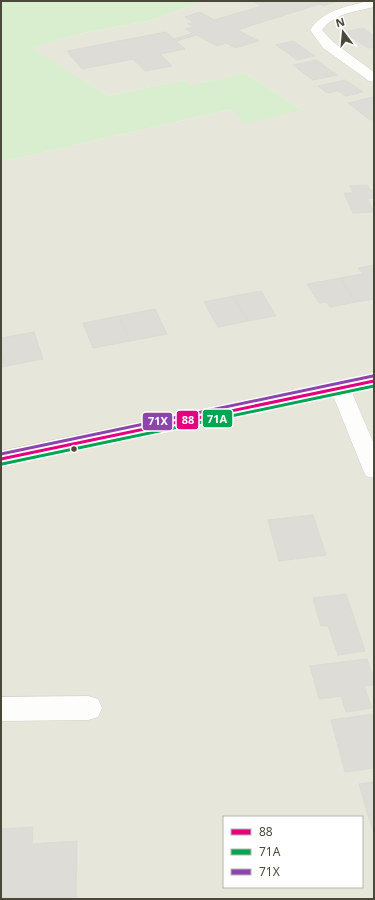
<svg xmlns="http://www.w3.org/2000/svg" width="375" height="900" font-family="'Noto Sans',sans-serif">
  <rect width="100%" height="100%" fill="#f3f3ed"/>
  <path fill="#e7e6db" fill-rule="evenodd" d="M204,1h170v898h-373v-737l231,-53 70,1 -57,-37 -54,12 -7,-5 -76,16 -77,-48 48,-14 74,-14zM224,817h138v70h-138z"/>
  <path fill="#d9eece" d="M1,1h203l-51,19 -74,14 -47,14 76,48 76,-16 7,5 54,-12 57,37 -57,14 -13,-15 -231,53z"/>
  <path fill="#dddcd6" stroke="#dbdbd3" d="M251,1h87l-15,5 -3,-2 -83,26 22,11 -24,7 -9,-5 -9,3 -20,-11 -21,6 9,8 -25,5 12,12 -27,5 -12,-12 -51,10 -15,-18 99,-19 8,7 19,-6 -7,-4 7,-2 -5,-3 6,-2 -9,-5 15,-5 14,8 48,-14z
    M363,28l11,8v11l-6,1 -24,-16z
    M293,41l22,15 -18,4 -21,-15z
    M316,60l21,15 -24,5 -20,-15z
    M345,80l18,12 -17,4 -8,-5 -11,2 -9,-7z
    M373,97l1,1v21l-4,1 -22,-17z
    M367,185l3,5h4v8l-6,1 6,13 -21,1 -9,-20h9l-3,-7z
    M374,265v34l-18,3 -16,-24 23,-4 -5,-6z
    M340,278l16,24 -26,5 -3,-5 -8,1 -12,-19z
    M261,291l15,25 -28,5 -15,-25z
    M233,296l15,25 -30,6 -14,-25z
    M155,309l12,25 -37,7 -11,-25z
    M119,316l11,25 -37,7 -10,-25z
    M34,332l9,27 -37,7 -5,-16v-12z
    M1,350l5,16 -5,1z
    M313,515l13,40 -47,6 -11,-41z
    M346,594l19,57 -27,4 -10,-29h-7l-8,-28z
    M367,659l7,20v6l-10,1 8,22 -26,4 -5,-16 -22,3 -9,-33z
    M374,714v54l-29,4 -14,-52z
    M374,782v32l-6,1 -9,-31z
    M374,814v20l-6,-19z
    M33,827l-1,17 45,-3 -1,58h-75v-70z"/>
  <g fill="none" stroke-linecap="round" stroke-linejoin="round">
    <defs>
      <path id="minor" d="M368,1h6v6c-17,4 -41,7 -52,23l11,12 41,30v10l-5,-1 -46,-33 -13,-18c13,-20 36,-23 58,-29z
        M340,381l7,2 3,5 24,56v34l-8,-2 -3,-6 -33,-82 3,-5z
        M88,696l10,3 4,9 -4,9 -10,3 -87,1v-24z"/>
      <path id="major" d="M374,374v14l-373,79v-16z"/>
    </defs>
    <use href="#minor" stroke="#d1d1cb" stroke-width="1"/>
    <use href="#major" stroke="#d5d4bc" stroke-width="1"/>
    <use href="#minor" fill="#fdfdfc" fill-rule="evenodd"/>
    <use href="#major" fill="#f2f1e5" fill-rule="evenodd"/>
    <defs>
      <path id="bus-1" d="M1,459l373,-78"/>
      <path id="bus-2" d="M2,464l372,-78"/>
      <path id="bus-3" d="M1,454l372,-78"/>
    </defs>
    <use href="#bus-1" stroke="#fff" stroke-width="6"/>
    <use href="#bus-2" stroke="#fff" stroke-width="6"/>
    <use href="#bus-3" stroke="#fff" stroke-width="6"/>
    <use href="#bus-1" stroke="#e5007d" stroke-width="3"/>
    <use href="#bus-2" stroke="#00a651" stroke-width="3"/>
    <use href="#bus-3" stroke="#8e44ad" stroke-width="3"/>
  </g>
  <circle fill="#4a4839" stroke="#fff" stroke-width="1.5" cx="74" cy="449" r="3.5"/>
  <g stroke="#fff" stroke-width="1.5">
    <rect x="202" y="409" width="31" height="19" rx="4" fill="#00a651"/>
    <rect x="176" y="410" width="23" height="20" rx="4" fill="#e5007d"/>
    <rect x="142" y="412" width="31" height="19" rx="4" fill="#8e44ad"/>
  </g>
  <g font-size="11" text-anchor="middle" font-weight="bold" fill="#fff">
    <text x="217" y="423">71A</text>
    <text x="188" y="424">88</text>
    <text x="158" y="425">71X</text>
  </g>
  <rect width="375" height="900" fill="none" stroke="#4a4839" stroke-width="4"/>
  <rect x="223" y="816" width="140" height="72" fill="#ffffff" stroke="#b7b6b0"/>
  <rect x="231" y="829" width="20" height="6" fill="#e5007d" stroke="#b7b6b0"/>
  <text x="259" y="836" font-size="12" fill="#4a4839">88</text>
  <rect x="231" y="849" width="20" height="6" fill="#00a651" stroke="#b7b6b0"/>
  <text x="259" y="856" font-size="12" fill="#4a4839">71A</text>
  <rect x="231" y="869" width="20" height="6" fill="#8e44ad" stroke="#b7b6b0"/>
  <text x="259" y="876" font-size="12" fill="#4a4839">71X</text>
  <g transform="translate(343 32) rotate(344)" stroke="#ffffff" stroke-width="3" paint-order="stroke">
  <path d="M0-3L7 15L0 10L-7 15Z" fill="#4a4839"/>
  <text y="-6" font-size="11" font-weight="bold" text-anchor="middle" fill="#4a4839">N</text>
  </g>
</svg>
